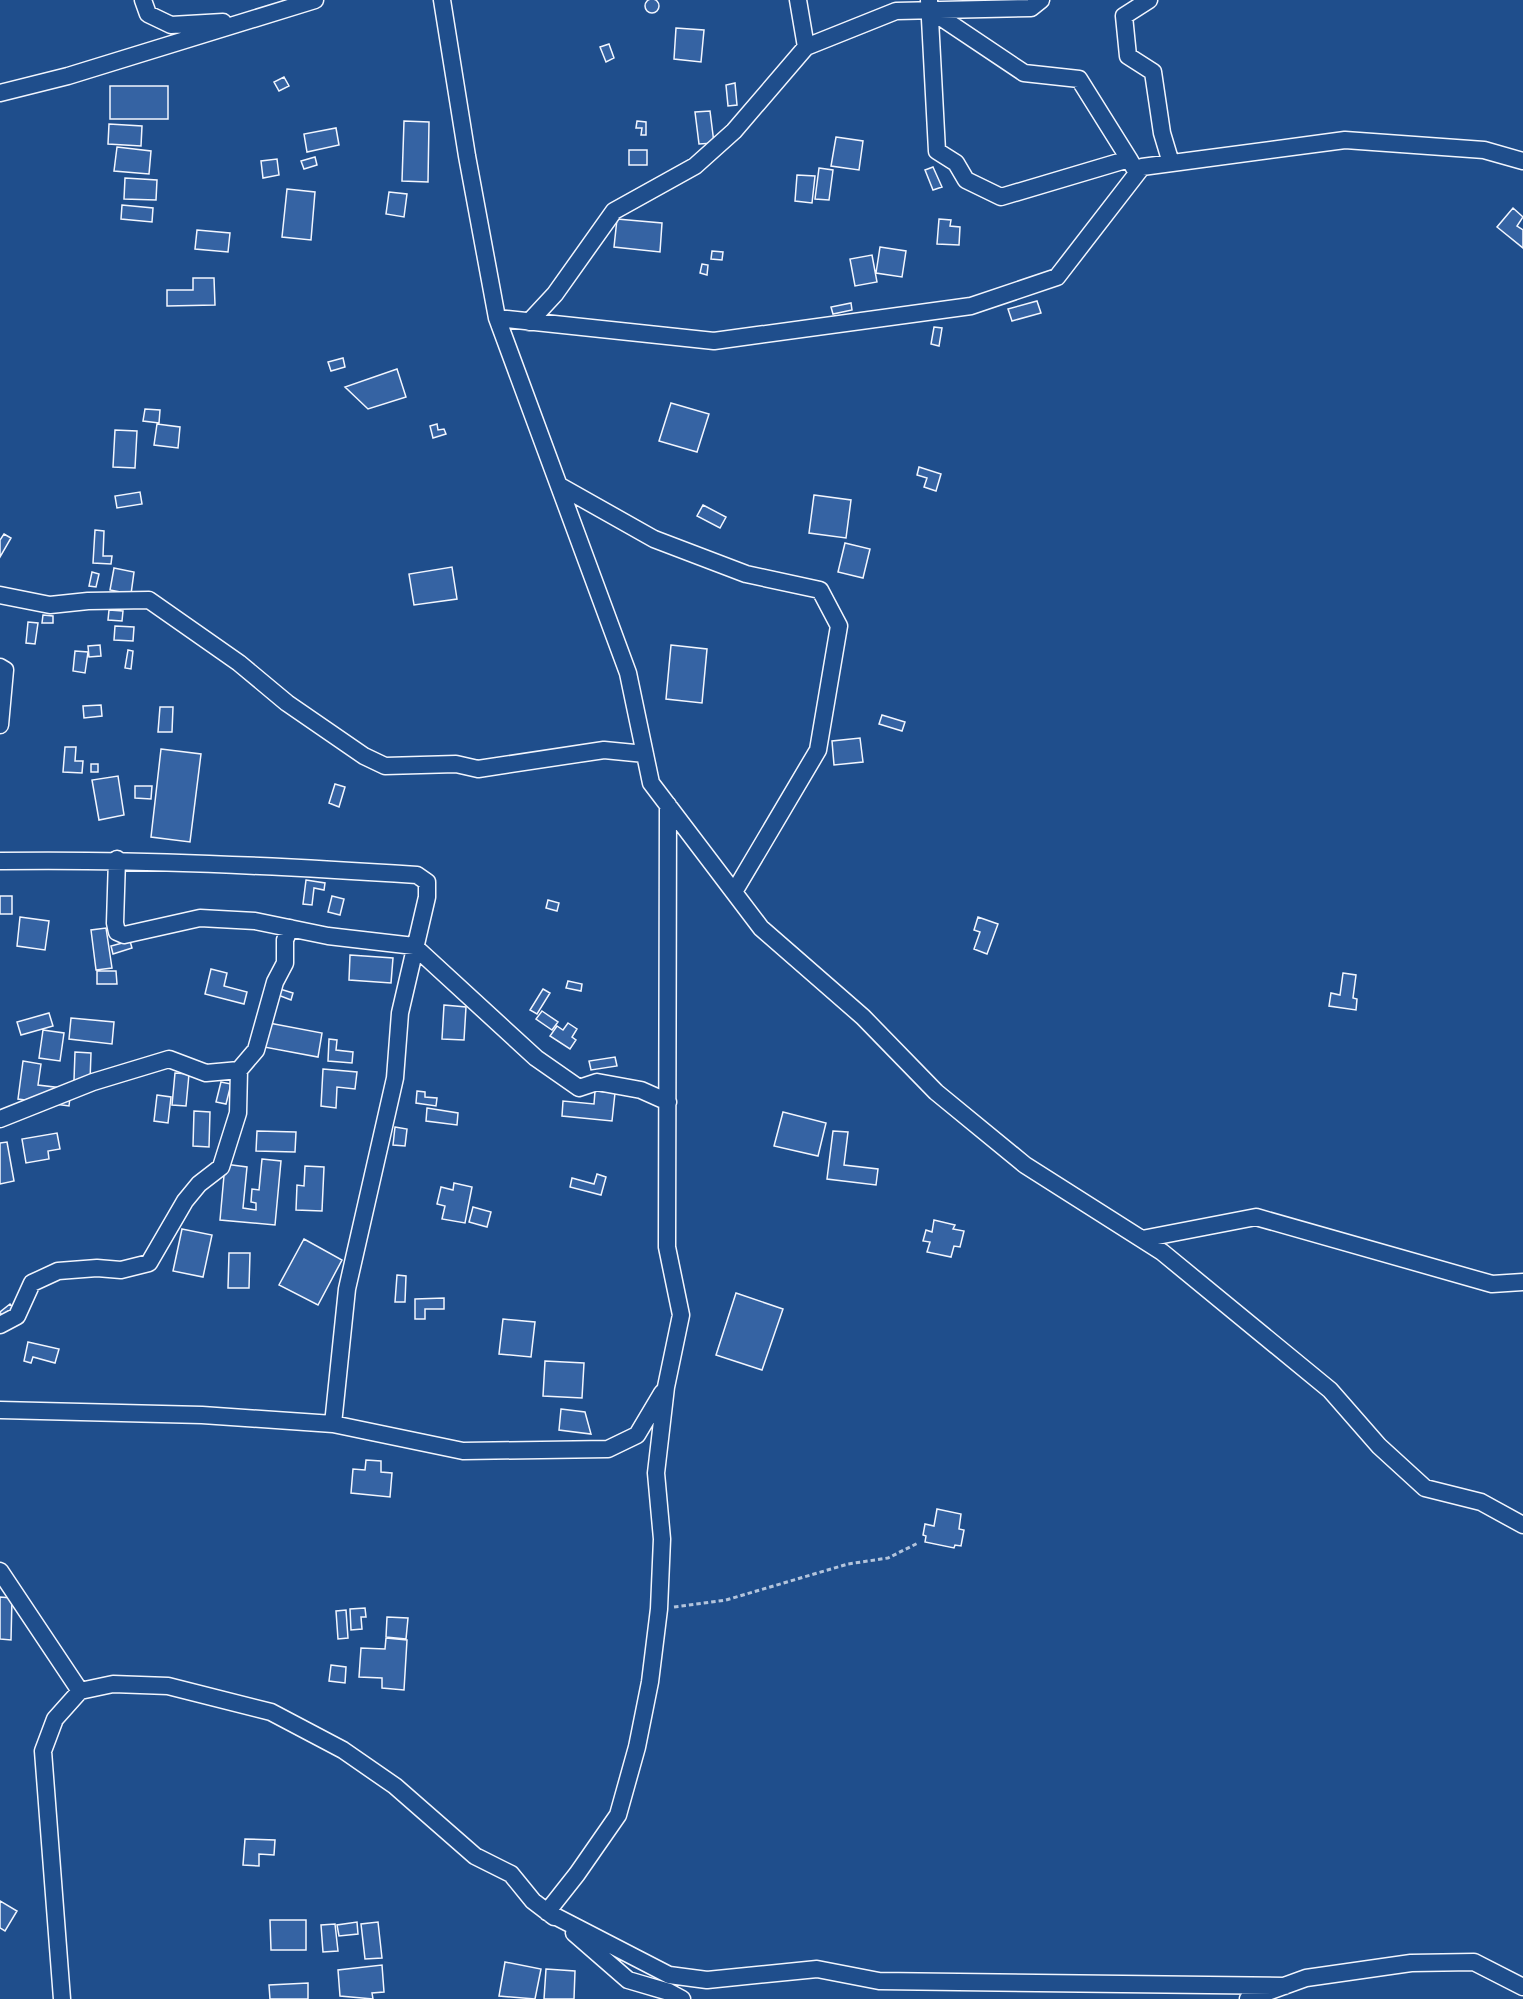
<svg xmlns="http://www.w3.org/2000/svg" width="1523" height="1999" font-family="Jost,sans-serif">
  <rect width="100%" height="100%" fill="#1f4e8c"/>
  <path fill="#3563a3" stroke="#f2f6ff" stroke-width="1.5" d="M645 6a7 7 0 1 1 14 0a7 7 0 1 1-14 0Z
    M676,28l28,2 -3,32 -27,-3z
    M609,44l5,14 -8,4 -6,-15z
    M284,77l5,9 -10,5 -5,-9z
    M735,83l2,22 -9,1 -2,-21z
    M110,86h58v33h-58z
    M710,111l4,32 -15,1 -4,-32z
    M404,121l25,1 -1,60 -26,-1z
    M637,121l9,1v13h-5l1,-7h-6z
    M109,124l33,2 -1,20 -33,-2z
    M336,128l3,17 -32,7 -3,-18z
    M836,137l27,4 -4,29 -28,-4z
    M117,147l34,4 -2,23 -35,-3z
    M629,150h18v15h-18z
    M315,157l2,8 -13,4 -3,-8z
    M277,159l2,16 -16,3 -2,-17z
    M933,167l9,20 -9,3 -8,-20z
    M819,168l14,2 -4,30 -14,-1z
    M797,175l18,1 -3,27 -17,-2z
    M125,178l32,2 -1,20 -32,-1z
    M287,189l28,3 -4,48 -29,-3z
    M389,192l18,2 -3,23 -18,-3z
    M122,205l31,3 -1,14 -31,-3z
    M1513,208l10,9 -6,9 6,4v18l-26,-21z
    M617,219l45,4 -2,29 -46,-5z
    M939,219l12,1 -1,6 10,1 -1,18 -22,-1z
    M197,230l33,3 -2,19 -33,-3z
    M880,247l26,4 -4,26 -26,-4z
    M712,251l11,1 -1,8 -11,-1z
    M872,255l5,27 -22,4 -5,-27z
    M702,264l6,1 -1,10 -7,-2z
    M193,278h21l1,27 -48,1v-16h26z
    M1037,301l4,12 -29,8 -4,-12z
    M851,303l1,7 -19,4 -2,-7z
    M934,327l8,1 -3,18 -8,-2z
    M343,358l2,9 -14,4 -3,-9z
    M397,369l9,28 -38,12 -23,-22z
    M671,403l38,11 -12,38 -38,-11z
    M145,409l15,1 -1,13 -16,-2z
    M157,424l23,3 -2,21 -24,-3z
    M437,424l1,6 6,-1 2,5 -13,4 -3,-12z
    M115,430l22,1 -2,37 -22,-1z
    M919,467l22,7 -5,17 -12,-4 3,-9 -10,-3z
    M140,492l2,12 -25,4 -2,-12z
    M814,495l37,5 -5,38 -37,-5z
    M703,505l23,12 -6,11 -23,-12z
    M95,530l9,1 -1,25h9l-1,8 -18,-1z
    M4,534l7,4 -11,19v-17z
    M845,543l25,6 -7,29 -25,-6z
    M452,567l5,32 -43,6 -5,-31z
    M114,568l20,4 -3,22 -21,-4z
    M92,572l7,2 -3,13 -7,-1z
    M109,610l14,1 -1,10 -14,-1z
    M43,615l10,1v7h-11z
    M28,622l10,1 -3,21 -9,-1z
    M115,626l19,1 -1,14 -19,-1z
    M100,645l1,11 -12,1 -1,-11z
    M671,645l36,4 -5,54 -36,-4z
    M128,650l5,1 -2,18 -6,-1z
    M75,651l13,1 -3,21 -12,-2z
    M101,705l1,11 -18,2 -1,-12z
    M160,707h13l-1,25h-14z
    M882,715l23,7 -3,9 -23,-7z
    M860,738l3,24 -29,3 -2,-24z
    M65,747h11l-1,14h8l-1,12 -19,-1z
    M161,749l40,5 -11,88 -39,-5z
    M91,764h7v8h-7z
    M118,776l6,39 -25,5 -7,-40z
    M335,784l10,3 -6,20 -10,-4z
    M135,786h17l-1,13 -16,-1z
    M306,880l19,3 -1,7 -10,-2 -2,17 -9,-1z
    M0,896h12v18h-12z
    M332,896l12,3 -4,16 -12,-3z
    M548,900l11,3 -2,8 -11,-3z
    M20,917l29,4 -4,29 -28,-4z
    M978,917l20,7 -11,30 -13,-5 6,-17 -6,-2z
    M106,928l6,40 -16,2 -5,-40z
    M130,941l2,7 -19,6 -2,-8z
    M350,955l43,3 -2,25 -42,-3z
    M211,969l16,4 -3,13 23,6 -3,12 -39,-10z
    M97,971h19l1,13h-20z
    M1343,973l13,2 -3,23 4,1 -1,11 -27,-4 2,-13 9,2z
    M568,981l14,3 -1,7 -15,-3z
    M280,989l13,4 -2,7 -13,-5z
    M543,989l7,4 -13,21 -7,-4z
    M444,1005l22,2 -2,33 -22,-1z
    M542,1011l16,11 -6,8 -16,-11z
    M49,1013l4,13 -32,9 -4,-13z
    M71,1018l43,4 -2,22 -43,-5z
    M269,1023l53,10 -4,24 -54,-10z
    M568,1023l9,6 -5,8 4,3 -6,9 -20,-13 7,-10 6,4z
    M43,1030l21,3 -4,28 -21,-3z
    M329,1039l8,1 -1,10 17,2 -1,11 -24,-2z
    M75,1052l16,1 -1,28 -16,-1z
    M615,1057l2,9 -26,4 -2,-9z
    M23,1061l18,3 -3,21 33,4 -2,17 -51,-7z
    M323,1069l34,3 -2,17 -18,-2 -1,21 -15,-2z
    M175,1073l14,1 -3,32 -14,-1z
    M221,1082l10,2 -5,20 -10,-2z
    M417,1091l8,1v5l12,1 -1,8 -20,-3z
    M595,1091l20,2 -3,28 -50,-5 1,-15 31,3z
    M157,1095l14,2 -3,26 -14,-2z
    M427,1108l31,5 -1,12 -31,-4z
    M194,1111l16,1 -1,35 -16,-1z
    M783,1112l43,11 -8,33 -44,-10z
    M395,1127l12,2 -2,17 -12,-1z
    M257,1131l39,1 -1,20 -39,-1z
    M833,1131l15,1 -4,33 34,4 -2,16 -49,-6z
    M57,1133l3,16 -12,2 1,8 -23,4 -4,-24z
    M7,1142l7,39 -14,3v-41z
    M262,1159l19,2 -6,64 -55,-5 5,-56 22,3 -4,41 13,2v-7l-5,-1 1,-13 7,1z
    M305,1166l19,1 -2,44 -26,-1 1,-25 7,1z
    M597,1174l9,3 -5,18 -31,-8 2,-9 22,6z
    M454,1183l18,4 -7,36 -23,-4 3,-13 -8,-2 4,-17 12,3z
    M473,1207l18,5 -4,15 -18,-5z
    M934,1220l21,5 -2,4 11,2 -4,16 -6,-1 -3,11 -24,-5 3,-10 -7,-1 3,-11 6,2z
    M182,1229l30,6 -9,42 -30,-6z
    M304,1239l38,21 -24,45 -39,-20z
    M229,1253h21l-1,35h-21z
    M397,1275l9,1 -1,26h-10z
    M736,1293l47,16 -21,61 -46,-15z
    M444,1298v11h-19v10h-10v-20z
    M10,1304l5,6 -11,9 -4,-7z
    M503,1319l32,3 -4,35 -32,-3z
    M28,1342l31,7 -4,14 -22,-6 -2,6 -7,-2z
    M545,1361l39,2 -2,35 -39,-2z
    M561,1409l24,3 6,22 -32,-4z
    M366,1460l15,1v11l11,1 -2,24 -39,-4 2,-24 12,1z
    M937,1509l24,5 -2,15 5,1 -3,16 -6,-1 -1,3 -29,-6 1,-6 -3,-1 2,-11 9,2z
    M0,1597l12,1 -1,42 -11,-1z
    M365,1608l1,9h-5l1,12 -11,1 -1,-21z
    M346,1610l2,28 -10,1 -2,-28z
    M387,1617l21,1 -2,21 -20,-2z
    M386,1638l21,2 -3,50 -22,-2v-10l-23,-1 2,-29 24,1z
    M331,1665l15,2 -1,16 -16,-2z
    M245,1839l30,1 -1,15 -15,-1v12l-16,-1z
    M0,1901l17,10 -12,20 -5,-3z
    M270,1920h36v30h-35z
    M357,1922l1,12 -19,2 -2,-11z
    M378,1922l4,36 -17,1 -4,-35z
    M335,1924l3,27 -15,1 -2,-27z
    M505,1962l36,7 -6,30 -36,-3z
    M382,1965l2,27 -12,1 1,6 -33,-3 -2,-26z
    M546,1969l29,2 -1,28h-30z
    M308,1983v16h-38l-1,-14z"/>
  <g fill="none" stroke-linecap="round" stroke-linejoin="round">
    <defs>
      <path id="street" d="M143,0l5,14 23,11 52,-3
        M442,0l25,156 30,162 131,355 23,110 110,145 102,89 73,75 89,73 137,87 168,138 49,56 46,42 56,14 42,23
        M798,0l8,47 90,-36 135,-3 10,-8
        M929,0l8,151 19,12 10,17 35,17 128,-38 8,14
        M1149,0l-25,16 4,40 25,16 9,61 9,30
        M930,10l94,63 55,6 50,80
        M0,93l68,-17 247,-76
        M497,318l217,23 257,-35 86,-29 85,-110 203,-27 139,10 39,11
        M529,322l26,-28 59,-83 81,-45 39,-35 72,-84
        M560,486l94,53 92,35 74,16 19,36 -21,124 -84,142
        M0,595l50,10 38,-4 61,-1 90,63 48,40 77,53 21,10 71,-2 22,5 126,-19 41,4
        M0,667l5,3 -5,55
        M668,805l-1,442 14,68 -15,72 -10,86 6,66 -3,70 -9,73 -13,65 -19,68 -41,59 -30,38 122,63 38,5 110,-11 62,12 406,5
        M117,859l-2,64 2,9 7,3 76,-17 55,3 73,15 86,10 122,112 43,30 18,-6 44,8 27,12
        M0,861c140,-2 278,5 417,14l10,7v15l-27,116 -5,65 -48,211 -14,135
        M0,1119l93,-37 76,-23 37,14 33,-3
        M1142,1239l114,-22 236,67 31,-2
        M0,1325l17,-9 15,-33 26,-12 39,-3 24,2 28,-7 36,-62 14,-17 22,-17 17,-54 1,-43 17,-20 19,-68 10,-19v-23l5,-12
        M0,1410l202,5 131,9 130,27 145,-2 29,-14 25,-42
        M0,1571l80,120 -25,28 -12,32 19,248
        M80,1691l33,-7 55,2 103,26 72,38 52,36 80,70 36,18 22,27 21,16
        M574,1933l54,47 41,12 13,7
        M1248,1999l58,-21 105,-15 63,-1 49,25"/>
    </defs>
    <use href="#street" stroke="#f2f6ff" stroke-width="19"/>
    <path stroke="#b3c4dc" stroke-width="3" stroke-dasharray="4.5 3" stroke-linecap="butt" d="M674,1607l52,-7 122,-36 40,-6 30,-15"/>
    <use href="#street" stroke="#1f4e8c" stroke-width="16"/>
  </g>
</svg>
